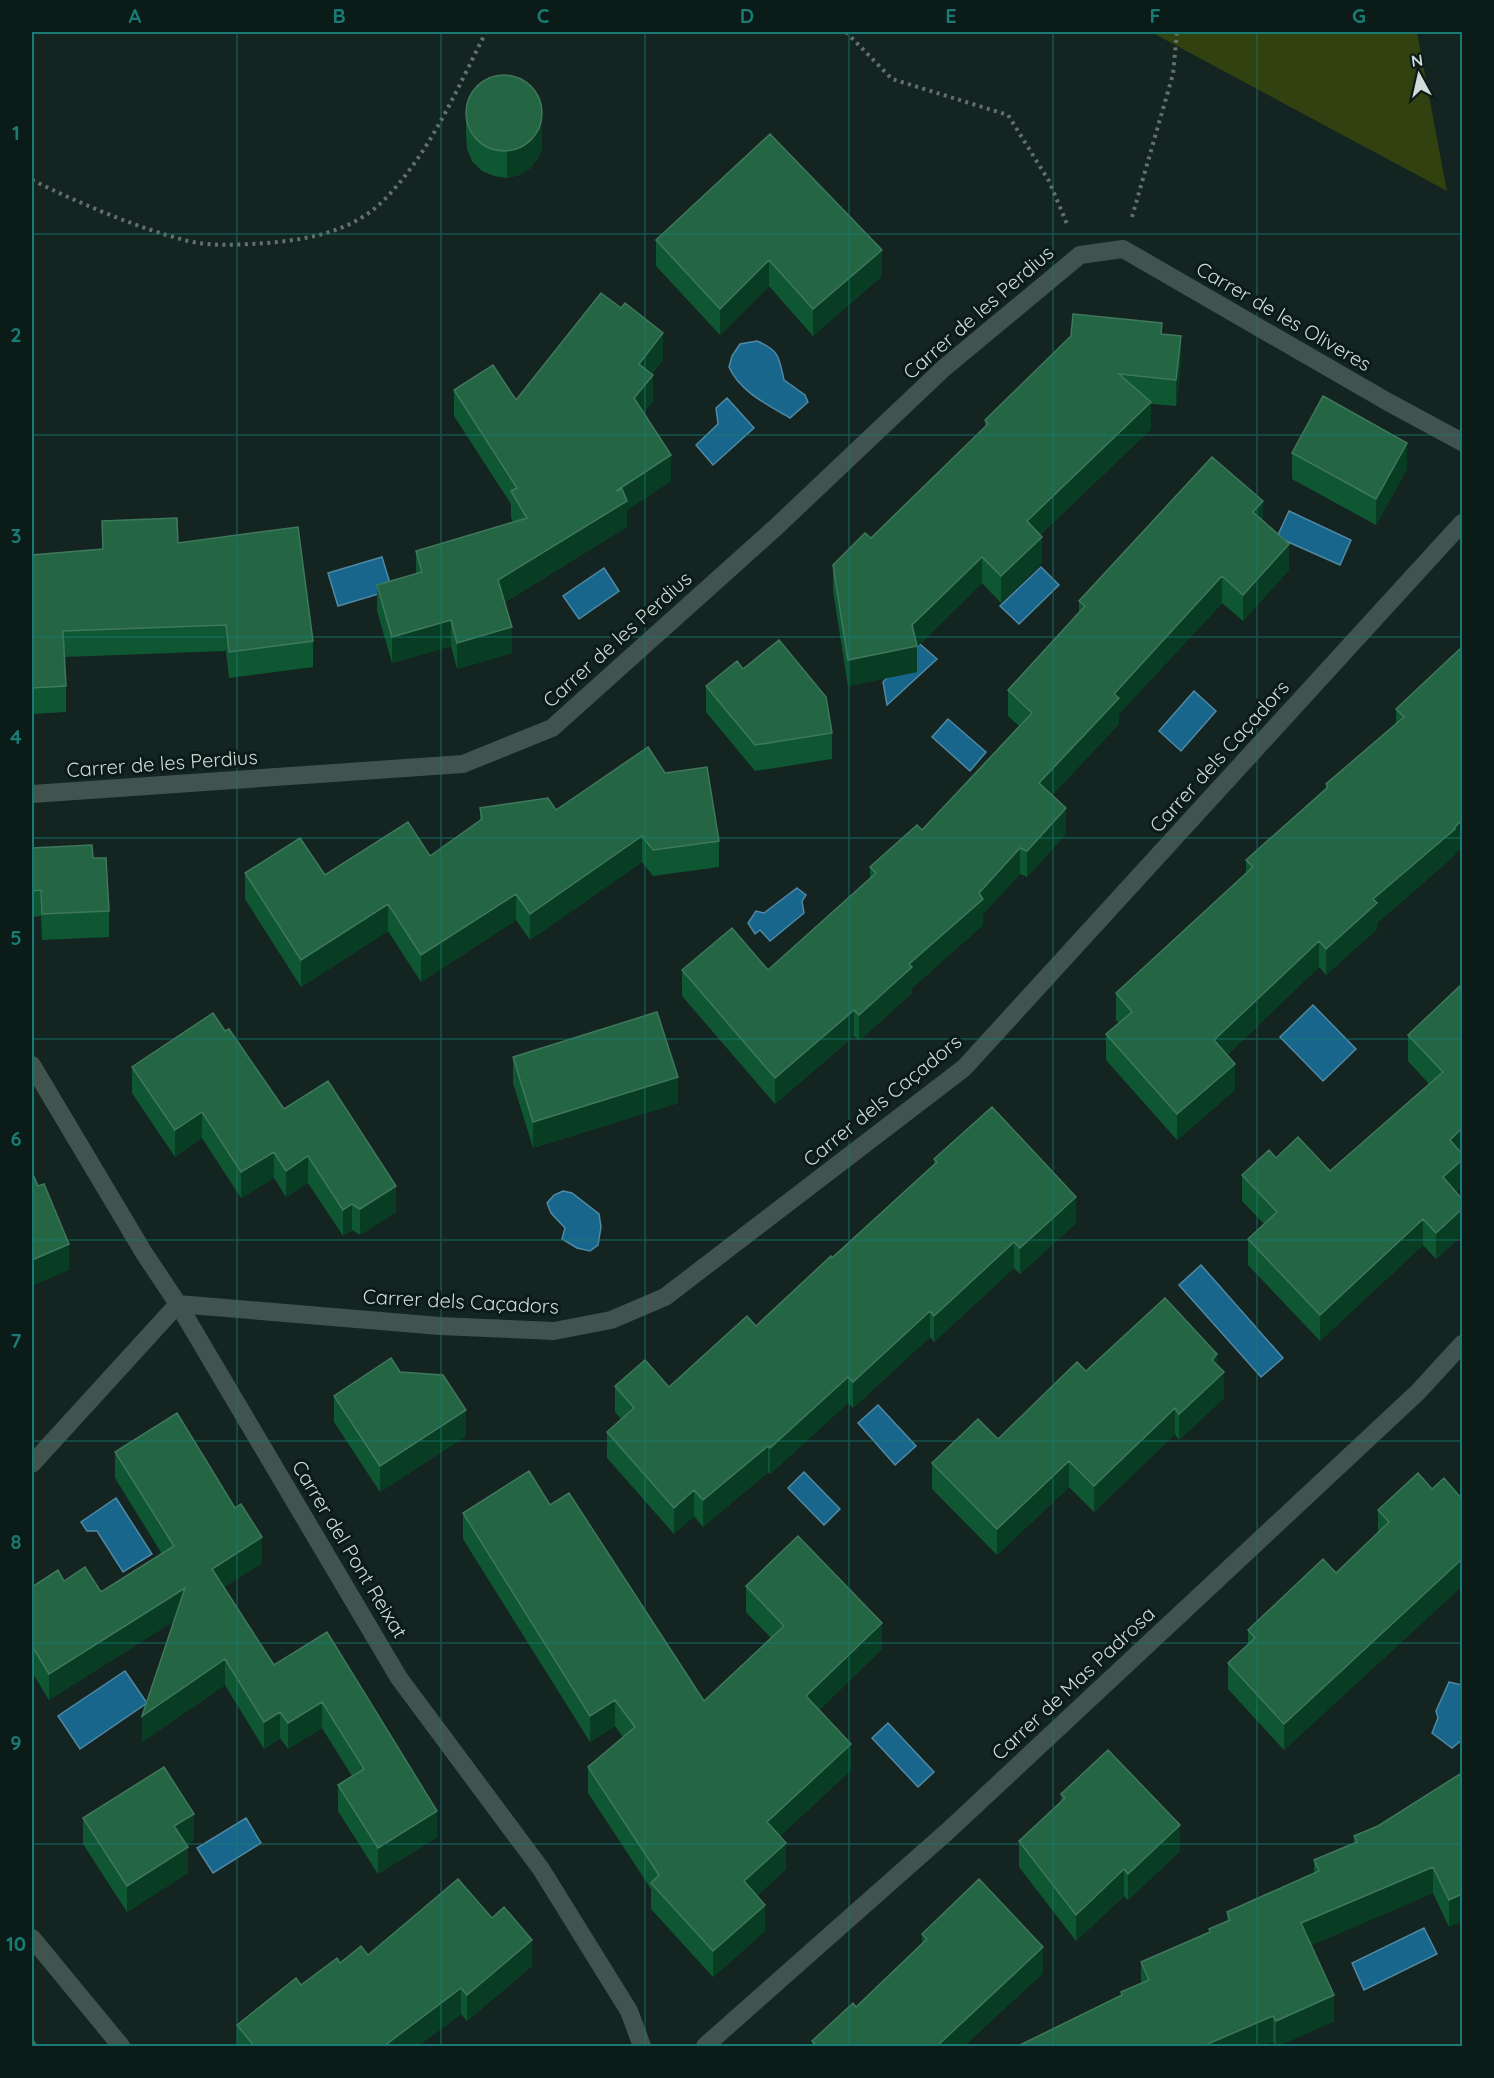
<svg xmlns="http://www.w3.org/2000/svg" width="1494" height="2078" font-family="Quicksand,sans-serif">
  <rect width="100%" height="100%" fill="#142421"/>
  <path fill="#314110" d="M1151,32h266l30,160v-1z"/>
  <path fill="#19668d" stroke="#5089a4" stroke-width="1.5" d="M757,341c22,9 22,16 27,39l21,15 3,7 -18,16c-22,-13 -50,-26 -61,-51l3,-11 8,-12z
    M727,398l27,30 -41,37 -17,-20 22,-21 -2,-16z
    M1289,511l62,29 -11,25 -63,-28z
    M382,557l10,33 -54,16 -10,-33z
    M1041,567l18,18 -40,39 -19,-18z
    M604,568l15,23 -40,28 -16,-23z
    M920,644l17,15 -50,46 -4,-23z
    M1194,691l22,20 -35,40 -22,-20z
    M948,719l38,33 -16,19 -38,-34z
    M797,888l9,7 -4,6 2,12 -34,28 -10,-11 -5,4 -7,-11 8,-12 8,2z
    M1313,1005l43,44 -33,32 -43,-44z
    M563,1191l9,2 27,21 2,13 -3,18 -8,6 -13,-3 -15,-9 3,-11 -14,-15 -4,-10 7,-8z
    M1201,1265l82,93 -22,19 -82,-92z
    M878,1405l38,41 -21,19 -37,-42z
    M804,1472l36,37 -16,16 -36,-37z
    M116,1498l36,56 -29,18 -26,-41h-10l-6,-9z
    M125,1671l22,32 -67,46 -22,-33z
    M1449,1682l13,3v55l-10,8 -20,-15 6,-15 -2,-7z
    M888,1723l46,49 -16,15 -46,-49z
    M246,1818l15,25 -48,30 -16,-25z
    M1424,1928l13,26 -73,36 -12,-27z"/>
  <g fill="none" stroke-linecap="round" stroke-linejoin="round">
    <path stroke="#63716e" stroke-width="4" stroke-dasharray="3 4.5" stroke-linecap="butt" d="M846,32l46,47 116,36 41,66 18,43
      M1462,32v3
      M32,180c47,23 105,48 156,61 22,5 42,4 64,3 47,-3 99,-9 134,-46 45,-47 71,-109 100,-166
      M1132,217l41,-143 4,-42"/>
    <path stroke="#41534f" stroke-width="18" d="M32,794l431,-30 89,-36 223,-200 169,-160 136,-113 43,-6 265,153 74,40
      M32,1065l112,188 34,51 221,374 142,191 88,142 13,35
      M178,1304l262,22 114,5 57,-11 54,-23 299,-229 498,-545
      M32,1464l146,-160
      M32,1938l89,108
      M705,2046l244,-216 469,-438 44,-48"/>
  </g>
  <path fill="#0f5733" d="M466,109l76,40 -5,11 -8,9 -10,6 -12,3 -13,-2 -12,-5 -10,-10 -5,-12 -1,-14z
    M656,240l226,36 -69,60 -44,-50 -49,49 -64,-69z
    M1162,334l19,28 -5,44 -25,-2v25l-111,106 2,28 -41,40 -19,-20 -65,64v25l-69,14 -15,-95v-26l38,-27 114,-110v-8z
    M663,360l-11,14 1,27 -10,12 28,68 -44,29v17l-122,75 7,51 -55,16 -6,-23 -59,17 -15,-52v-26l39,-11v-23l97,-29 -2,-4v-14l-57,-88v-26l62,10z
    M1292,453l115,16 -31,56 -84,-46z
    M102,521l76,22 135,98v26l-84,11 -3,-27 -162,6 2,29v26l-34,2v-159l70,-6z
    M1263,521l26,49 -46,51 -21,-18 -103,111v10l-67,71 14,39 -39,43 -7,-3 -37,40v11l-71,63v5l-53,48 -5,-5 -79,68 -93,-108v-26h86l102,-92v-11l52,-37 97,-104 -11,-10v-26l71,-78v-11z
    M1462,647v199l-7,7v2l-78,68v6l-51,46 -7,-8 -92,88 8,35 -58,50 -71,-80v-26l13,-11 -3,-3v-27l130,-120v-13l80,-71v-5l70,-61v-14z
    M743,669l89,64v26l-77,12 -49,-59v-26z
    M665,773l54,68v26l-66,9 -11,-14 -112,78 -14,-20 -95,62 -33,-51 -87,56 -56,-88v-26l80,2 105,-19 50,-36v-12l76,2z
    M32,848l61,10 16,53v26l-67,3 -1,-24 -9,1z
    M1462,984v202l-6,6 6,7v36l-26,24 -13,-14 -103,96 -72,-76v-26l16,-15 -22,-23v-26l34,-17 54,13 99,-87 -21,-23v-26z
    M513,1057l165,46 -145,45 -20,-65z
    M132,1067l152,42 112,103 -36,23 -8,-5 -9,6 -35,-53 -22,14 -12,-19 -33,20 -39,-60 -27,19 -43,-64z
    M934,1159l142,64 -56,51 -6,-6 -80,74 -4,-5 -77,71 -5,-5 -78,71 -2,-2 -65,55 -9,-11 -20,18 -67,-76v-26l14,-13 -6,-7v-26l54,1 87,-61 178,-162z
    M1217,1366l7,32 -45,42 -4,-6 -81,78 -25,-25 -72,68 -65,-66v-26l66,-24 88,-68z
    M400,1372l66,64 -86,56 -46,-70v-26z
    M115,1452l147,111 -38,24 50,78 53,-33 110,205 -59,37 -40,-63v-26l14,-9 -30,-48 -34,21 -8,-11 -16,11 -39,-64 -83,57 32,-121 -125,79 -17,-28v-85l32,-6 37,11 61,-38 -47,-76z
    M1432,1489l30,10v87l-178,164 -56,-61v-26l20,-18v-15l88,-57 42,-41v-22z
    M550,1505l154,196 67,-63 -25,-26v-26l136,63 -63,61 32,60 -71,66 6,33 -29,27 8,35 -52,46 -62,-68v-20l-63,-96v-26l35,-30 -8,-11 -25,16 -127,-203v-26z
    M1462,1779v142l-13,6 -16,-34 -122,52 23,76 -56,25h-3l-2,-4 -152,-46v-4l20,-9v-21l68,-30v-3l18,-7v-10l87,-39v-13l40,-17v-7l24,-10z
    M1061,1794l119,57 -52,49 -4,-4 -48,45 -57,-74v-26l42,-39z
    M83,1818l111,22 -8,5 2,28 -61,39 -44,-68z
    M922,1934l121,39 -79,73h-152v-5l44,-34 66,-64z
    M368,1955l164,11 -65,55 -6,-7 -43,32h-181v-21l64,-40 39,-22z"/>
  <path fill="#083d24" d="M542,123v26l-5,11 -8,9 -10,6 -12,3v-27z
    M882,250v26l-69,60v-27z
    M769,260v26l-49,49v-26z
    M663,333v27l-24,30v-26z
    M1181,336v26l-5,44v-26z
    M653,375v26l-19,24v-27z
    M1151,402v27l-124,118v-26z
    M1407,443v26l-31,56v-26z
    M671,455v26l-44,29v17l-129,79v-26l118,-89z
    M1263,501v27l-10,-16z
    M1042,537v26l-41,40v-27z
    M1289,544v26l-46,51v-26z
    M982,557v26l-65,64v25l-69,14v-26l64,-35z
    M1222,576v27l-103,111v10l-80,85v-26l75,-89z
    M451,620v26l-59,17v-26z
    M512,627v26l-55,16v-26z
    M1066,808v26l-39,43v-26z
    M1462,820v26l-7,7v2l-78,68v6l-51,46v-26l47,-50z
    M642,836v26l-112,78v-26z
    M1020,848v26l-37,40v11l-71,63v5l-53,48v-26l120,-122z
    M516,894v26l-95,62v-27z
    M388,904v27l-87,56v-27z
    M1319,941v26l-105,100v-27z
    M854,1010v26l-79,68v-26z
    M1235,1064v26l-58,50v-26z
    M678,1077v26l-145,45v-26z
    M202,1112v26l-27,19v-27z
    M1462,1128v26l-12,-14z
    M274,1152v26l-33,20v-26z
    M308,1156v27l-22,14v-26z
    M1462,1160v26l-19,17v-26z
    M396,1186v26l-36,23v-26z
    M1076,1197v26l-56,51v-26z
    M352,1204v26l-9,6v-26z
    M1462,1209v26l-26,24v-26z
    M1423,1219v26l-103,96v-26z
    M1014,1242v26l-80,74v-26z
    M69,1244v26l-37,16v-26z
    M930,1311v26l-77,71v-26z
    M1217,1354v24l7,-6v26l-45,42v-26l33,-54z
    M848,1377v26l-78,71v-26z
    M1175,1408v26l-81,78v-26z
    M466,1410v26l-86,56v-26z
    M768,1446v26l-65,55v-27z
    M1069,1461v26l-72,68v-26z
    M694,1490v26l-20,18v-26z
    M262,1537v26l-50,32v-26z
    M1462,1559v27l-178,164v-26z
    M185,1588v26l-136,86v-26z
    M882,1623v26l-76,73v-26z
    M225,1659v26l-83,57v-26z
    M615,1700v26l-25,16v-26z
    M322,1702v26l-34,21v-26z
    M280,1712v26l-16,11v-27z
    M851,1744v26l-84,78v-26z
    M437,1811v26l-59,37v-26z
    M194,1814v26l-20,12v-26z
    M1180,1825v26l-52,49v-26z
    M786,1843v26l-42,39v-27z
    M188,1847v26l-61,39v-26z
    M1433,1867v26l-132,57v-27z
    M1124,1869v27l-48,45v-26z
    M1462,1894v27l-13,6v-27z
    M765,1905v26l-52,46v-26z
    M532,1940v26l-65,55v-26z
    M1043,1947v26l-79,73h-27z
    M461,1988v26l-43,32h-34z
    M1334,1995v26l-56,25h-2v-25z
    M1273,2016v26l-10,4h-60z"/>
  <path fill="#246544" stroke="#3f785c" stroke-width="1.5" d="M466 113a38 38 0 1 1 76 0a38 38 0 1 1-76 0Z
    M770,134l112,116 -69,59 -44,-49 -49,49 -64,-69z
    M601,293l20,15 4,-5 38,30 -24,31 14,11 -19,23 37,57 -55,36 6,-2 5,12 -129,79 14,47 -55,16 -6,-23 -59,17 -15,-52 45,-13 -6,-21 111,-33 -16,-27 6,-3 -63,-98 39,-25 23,35z
    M1073,314l89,9 -1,11 20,2 -5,44 -57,-6 32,28 -124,119 15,16 -41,39 -19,-19 -70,68 5,21 -69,14 -15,-95 32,-32 6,5 117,-114 -3,-4 86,-84z
    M1323,396l84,47 -31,56 -84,-46z
    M1212,457l51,44 -10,11 36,32 -46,51 -21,-19 -108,118 5,4 -80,85 27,25 -39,43 -7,-3 -41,45 4,6 -74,65 3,3 -53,48 -5,-5 -79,68 -93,-108 50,-42 36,42 108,-97 -6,-6 47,-42 5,5 110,-117 -24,-23 77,-84 -6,-5z
    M177,518l1,25 120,-16 15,114 -84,11 -3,-27 -163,6 3,55 -34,2v-133l71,-6 -1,-28z
    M779,640l47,57 6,36 -77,12 -49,-59 31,-25 6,8z
    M1462,647v173l-8,8 1,1 -82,70 4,4 -51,46 -7,-8 -105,99 21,24 -58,50 -71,-80 26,-22 -16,-19 137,-126 -7,-7 82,-73 -2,-3 78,-67 -8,-8z
    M648,747l17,26 42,-6 12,74 -66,9 -11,-14 -112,78 -14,-20 -95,61 -33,-51 -87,56 -56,-87 55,-35 25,37 83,-53 22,34 52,-37 -2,-11 68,-10 8,12z
    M92,845l1,13h13l3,53 -67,3 -1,-24 -9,1v-43z
    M1462,984v144l-12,12 12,14v6l-19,17 19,22v10l-26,24 -13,-14 -103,96 -72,-76 29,-27 -35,-37 27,-25 7,8 22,-21 32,34 113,-99 -35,-37z
    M657,1012l21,65 -145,45 -20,-65z
    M213,1013l12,18 4,-2 55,80 44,-28 68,105 -36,23 -8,-5 -9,6 -35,-54 -22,15 -12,-19 -33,20 -39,-60 -27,18 -43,-63z
    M992,1107l84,90 -56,51 -6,-6 -80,74 -4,-5 -77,71 -5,-5 -78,71 -2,-2 -65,54 -9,-10 -20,18 -67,-76 27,-24 -19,-22 30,-26 24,27 78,-71 9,10 75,-70 1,2 105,-96 -3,-3z
    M32,1172l6,14 6,-2 25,60 -37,16z
    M1165,1298l52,56 -5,6 12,12 -45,42 -4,-6 -81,78 -25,-25 -72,68 -65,-66 46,-44 20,20 79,-77 9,9z
    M391,1358l9,14 43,3 23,35 -86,56 -46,-70z
    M177,1413l58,95 6,-4 21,33 -50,32 62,96 53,-33 110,179 -59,37 -40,-63 26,-16 -42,-67 -34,21 -8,-11 -16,10 -39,-63 -83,57 43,-128 -136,86 -17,-28v-59l26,-17 6,11 21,-14 16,25 73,-46 -59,-94z
    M529,1471l21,34 19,-12 135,208 80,-75 -38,-40 52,-50 84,87 -76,73 45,48 -84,78 19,21 -42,38 21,24 -52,46 -62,-68 8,-8 -71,-108 47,-40 -20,-27 -25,16 -127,-203z
    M1418,1473l14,16 12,-11 18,21v60l-178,165 -56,-61 27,-25 -7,-8 75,-71 13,14 53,-51 -11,-12z
    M1108,1750l72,75 -52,49 -4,-5 -48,46 -57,-74 46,-43 -4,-4z
    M164,1767l30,47 -20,12 14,21 -61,39 -44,-68z
    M1460,1774l2,5v115l-13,6 -16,-33 -132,56 33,72 -58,26 -3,-5 -70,30h-185l104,-51 -1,-3 28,-12 -8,-18 69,-30 -1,-3 21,-9 -3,-8 92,-41 -5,-11 43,-18 -3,-6 24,-10z
    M458,1879l34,39 12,-11 28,33 -65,55 -6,-7 -77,58h-130l-17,-21 59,-47 5,7 36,-27 3,5 21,-17 7,9z
    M979,1879l64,68 -106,99h-120l-5,-5 41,-38 3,4 71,-68 -5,-5z
    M32,2039l5,7h-5z"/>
  <path fill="none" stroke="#197b73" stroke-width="1.5" stroke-opacity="0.55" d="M237,32v2014M441,32v2014M645,32v2014M849,32v2014M1053,32v2014M1257,32v2014M32,234h1430M32,435h1430M32,637h1430M32,838h1430M32,1039h1430M32,1240h1430M32,1441h1430M32,1643h1430M32,1844h1430"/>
  <g text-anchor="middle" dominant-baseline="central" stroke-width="6" stroke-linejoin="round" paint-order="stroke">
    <g font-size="20" fill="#d1dcd9" stroke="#0a1b18">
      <text transform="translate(978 312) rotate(-41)">Carrer de les Perdius</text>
      <text transform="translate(1284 316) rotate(30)">Carrer de les Oliveres</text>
      <text transform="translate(617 639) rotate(-42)">Carrer de les Perdius</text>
      <text transform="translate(1219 756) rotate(-48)">Carrer dels Caçadors</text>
      <text transform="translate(162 763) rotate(-4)">Carrer de les Perdius</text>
      <text transform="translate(882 1100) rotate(-39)">Carrer dels Caçadors</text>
      <text transform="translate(461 1301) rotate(3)">Carrer dels Caçadors</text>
      <text transform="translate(350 1549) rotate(59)">Carrer del Pont Reixat</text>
      <text transform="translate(1073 1683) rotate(-43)">Carrer de Mas Padrosa</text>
    </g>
  </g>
  <rect width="1494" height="2078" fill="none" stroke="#0a1b18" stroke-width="66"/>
  <g transform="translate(1419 75) rotate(352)" stroke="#0a1b18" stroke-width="4.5" paint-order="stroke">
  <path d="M0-4.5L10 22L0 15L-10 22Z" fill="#d1dcd9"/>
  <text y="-9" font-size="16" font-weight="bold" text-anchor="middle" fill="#d1dcd9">N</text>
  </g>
  <rect x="33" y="33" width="1428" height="2012" fill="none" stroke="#197b73" stroke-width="2"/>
  <g font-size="20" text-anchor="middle" font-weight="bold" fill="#197b73">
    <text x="135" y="23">A</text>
    <text x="339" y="23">B</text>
    <text x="543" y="23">C</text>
    <text x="747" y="23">D</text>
    <text x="951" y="23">E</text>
    <text x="1155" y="23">F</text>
    <text x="1359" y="23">G</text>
    <text x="16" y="140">1</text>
    <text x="16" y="342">2</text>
    <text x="16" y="543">3</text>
    <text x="16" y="744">4</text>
    <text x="16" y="945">5</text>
    <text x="16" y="1146">6</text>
    <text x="16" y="1348">7</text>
    <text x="16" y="1549">8</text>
    <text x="16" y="1750">9</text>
    <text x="16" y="1951">10</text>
  </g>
</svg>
